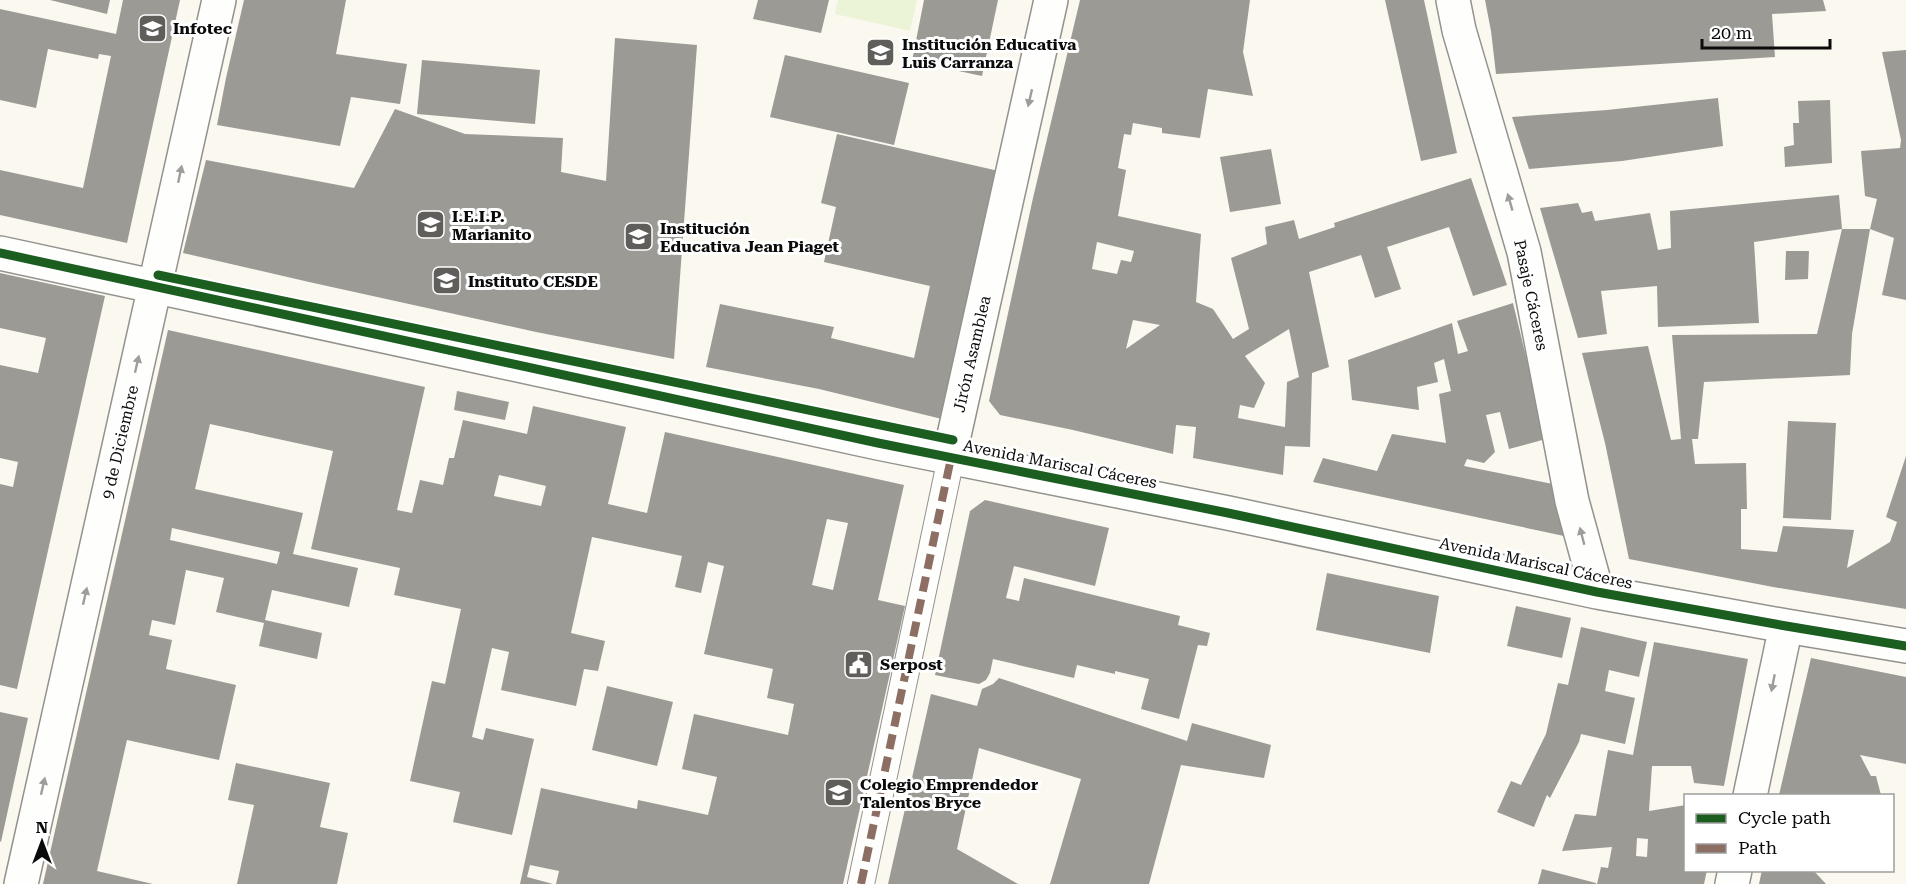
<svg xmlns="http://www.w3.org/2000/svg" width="1906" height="884" font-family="'Roboto Serif',serif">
  <rect width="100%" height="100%" fill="#faf8ef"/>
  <path fill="#ecf4d8" d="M838,0h79l-7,31 -75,-17z"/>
  <path fill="#9c9a95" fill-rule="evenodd" d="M50,0h60l-3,14z
    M123,0h57l-53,243 -127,-28v-45l83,18 28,-132 -12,-2 -1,5 -50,-10 -12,59 -36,-8v-91l116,25z
    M244,0h102l-10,54 71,10 -7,40 -49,-7 -11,49 -123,-21 9,-47z
    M758,0h71l-8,33 -68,-14z
    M924,0h74l-16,76 -70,-15z
    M1080,0h170l-7,52 10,44 -45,-7 -8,49 -38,-5v-5l-29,-5 -2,12 -7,-1 -6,34 8,2 -8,46 83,18 -5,68 17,7 20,30 16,-10 -18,-71 36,-14 -2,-17 29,-7 5,19 36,-12 -1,-4 137,-45 36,107 -34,11 -24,-69 -62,20 14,42 -26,9 -14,-43 -52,17 20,95 -17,6 -2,74 -25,-1 -2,29 -90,-17 3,-31 -20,-2 -3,29 -100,-24 -73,-15 -11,-14 44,-203zM1097,242l37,9 -3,11 -10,-2 -4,14 -25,-5zM1133,320l27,5 -34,24zM1289,329l10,48 -12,5 -2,45 -47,-9 2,-13 14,3 11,-25 -20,-27z
    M1385,0h39l33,153 -36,8z
    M1485,0h338l3,11 -54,3 3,43 -279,17 -5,-43z
    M615,38l82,7 -23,314 -138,-27 -227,-50 -126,-29 23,-93 148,28 41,-79 70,25 98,4 -2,34 45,9z
    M1906,50v250l-24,-5 12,-57 -24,-9 7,-30 -12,-3 -4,-45 39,-3 1,-8 -19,-88z
    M785,55l124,28 -15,62 -124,-28z
    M422,60l118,10 -5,54 -118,-10z
    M1718,98l5,48 -101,15 -93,8 -17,-52 95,-7z
    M1830,100l2,63 -47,4 -1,-20 10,-2 -1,-22h6l-1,-22z
    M837,134l166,38 -57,248 -127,-31 -113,-22 14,-63 114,23 -3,11 83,20 16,-72 -106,-24 12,-55 -15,-4z
    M1271,149l10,55 -51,8 -10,-55z
    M1839,195l3,34h28l-18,105 -2,41 -146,7 -6,57h-6l3,25 51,-1 1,46h-6v40l36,3 6,-26 71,4 -7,38 43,-26 7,-20 -11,-5 20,-61v153l-133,-22 -144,-28 -24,-116 -23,-90 66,-7 23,94 10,-1 -9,-104 145,-1 25,-105 -88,13 5,81 -101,4 -1,-41 -56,5 6,43 -29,4 -38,-130 38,-5 4,10 10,-2 3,10 55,-8 8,37 13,-2 -1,-37z
    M1786,251h23l-1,28 -23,1z
    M0,273l105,23 -88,393 -17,-4v-201l13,3 5,-25 -18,-4v-93l38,8 8,-35 -46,-10z
    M1513,303l33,136 -37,10 -9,-37 -14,3 9,37 -11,11 -17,-4 -3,7 89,18 11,52 -251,-54 10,-24 54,13 15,-37 54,9 -7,-49 12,-3 -7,-32 -10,4 4,19 -21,5 2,23 -67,-10 -4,-40 104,-37 6,31 10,-3 -11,-30z
    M168,330l257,57 -28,123 15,3 8,-33 23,5 6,-27h5l9,-38 64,14 6,-28 93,21 -18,77 39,9 18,-81 239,53 -26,115 27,6 -62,278h-287l3,-13 -29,-6 -3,12 26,7h-33l21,-96 96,21 1,-9 70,15 9,-38 -35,-8 12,-55 94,21 6,-31 -27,-6 6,-29 -69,-15 20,-88 -16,-4 -7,31 -26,-6 7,-31 -90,-19 -21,96 34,8 -7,30 -14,-2 -8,37 -75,-16 8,-38 -17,-4 -20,89 11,3 3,-12 48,11 -22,96 -59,-13 7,-30 -50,-11 22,-100 13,3 16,-75 -67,-14 6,-27 -89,-19 22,-98 -123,-27 -15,65 108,24 -10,41 65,14 -9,39 -77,-17 -7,30 57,13 -5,26 -58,-13 5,-23 -48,-11 8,-34 -38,-8 -11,55 -23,-5 -3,15 23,5 -6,29 70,16 -17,75 -92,-20 -30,131 56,13h-110zM499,475l47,11 -5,20 -47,-10zM827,519l21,4 -15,67 -21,-5zM172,528l108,24 -3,12 -107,-24z
    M457,391l52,11 -4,18 -51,-10z
    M1788,421l48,2 -5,97 -48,-2z
    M985,500l124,28 -14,58 -81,-20 -8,32 13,3 5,-23 156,38 -2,9 32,8 -3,13 -9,-1 -19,74 -38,-10 8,-30 -34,-8v3l-38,-9 -3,13 -81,-19 -3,14 -4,7 -7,4 -44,-9 35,-164z
    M1327,573l112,23 -9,57 -114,-23z
    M1516,606l55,12 -9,40 -55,-12z
    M1581,627l66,15 -8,35 -30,-7 -4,21 30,7 -10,46 -44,-10 -2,8 -29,56 -3,-3 -13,32 -37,-15 14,-31 10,4 25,-51 12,-51 10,2z
    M1654,642l94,17 -24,127 -30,-3 -3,-17h-39l-3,45 37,-6v65h21l-3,14h-107l4,-17 7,1 4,-21 -50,4 13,-37 21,2 12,-66 25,5zM1637,838l11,1 -1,18 -11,-1z
    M1811,658l95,19v87l-46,-9 11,21h5l5,19h-102z
    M999,678l188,63 5,-18 79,22 -7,33 -83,-13 -32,119h-99l31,-105 -102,-31 -22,101 61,35h-130l43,-190 46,12 5,-17 11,-5z
    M607,686l66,16 -16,64 -65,-16z
    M0,712l28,6 -27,124 -1,-1z
    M236,763l94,20 -10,44 28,6 -11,51h-100l17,-79 -26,-5z
    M1542,869l54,14v1h-58z
    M1762,870h51l13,14h-67z"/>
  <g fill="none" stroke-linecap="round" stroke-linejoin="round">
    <defs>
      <path id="pedestrian" d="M861,884l90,-426"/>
      <path id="minor" d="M1453,0l6,30 65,222 48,249 25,91
        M0,253l878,190 350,70 369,79 189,34 120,20
        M951,458l2,-18 98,-440
        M1750,796l36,-170
        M21,884l198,-884
        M1732,884l3,-14"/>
    </defs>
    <use href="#pedestrian" stroke="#93928e" stroke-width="28"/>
    <use href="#minor" stroke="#93928e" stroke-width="36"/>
    <use href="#pedestrian" stroke="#fefefd" stroke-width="26"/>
    <use href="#minor" stroke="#fefefd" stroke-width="33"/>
    <path stroke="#8d6e63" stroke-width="8" stroke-dasharray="15 8" stroke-linecap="butt" d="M861,884l90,-426"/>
    <defs>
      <path id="cycleway" d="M0,253l878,190 350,70 369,79 189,34 120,20
        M158,275l795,165"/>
    </defs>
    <use href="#cycleway" stroke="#fff" stroke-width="13"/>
    <use href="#cycleway" stroke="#1b5e20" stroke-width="9"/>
  </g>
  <defs><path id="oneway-solid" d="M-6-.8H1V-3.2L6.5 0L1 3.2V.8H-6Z" transform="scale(1.5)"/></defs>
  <g fill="#9d9d9c">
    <use href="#oneway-solid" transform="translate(1030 98) rotate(103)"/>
    <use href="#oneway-solid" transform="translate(180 174) rotate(-78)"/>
    <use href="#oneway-solid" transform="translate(1510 202) rotate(-106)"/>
    <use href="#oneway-solid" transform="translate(137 364) rotate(-77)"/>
    <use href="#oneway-solid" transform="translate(1582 536) rotate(-105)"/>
    <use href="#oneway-solid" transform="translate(85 596) rotate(-77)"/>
    <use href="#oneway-solid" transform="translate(1773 683) rotate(101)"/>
    <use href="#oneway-solid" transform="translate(43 786) rotate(-77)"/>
  </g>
  <defs>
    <symbol id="school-square" viewBox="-11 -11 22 22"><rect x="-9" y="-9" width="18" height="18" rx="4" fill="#5f5e5b" stroke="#fff"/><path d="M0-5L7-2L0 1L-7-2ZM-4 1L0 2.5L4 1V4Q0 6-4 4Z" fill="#fff"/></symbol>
    <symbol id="civic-square" viewBox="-11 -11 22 22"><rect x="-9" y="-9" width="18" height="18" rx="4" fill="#5f5e5b" stroke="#fff"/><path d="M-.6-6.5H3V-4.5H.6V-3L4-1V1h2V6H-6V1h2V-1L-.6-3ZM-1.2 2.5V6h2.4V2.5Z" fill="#fff"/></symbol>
  </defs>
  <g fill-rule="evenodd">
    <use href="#school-square" x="136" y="12" width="33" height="33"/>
    <use href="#school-square" x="864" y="36" width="33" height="33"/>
    <use href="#school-square" x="414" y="208" width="33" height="33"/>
    <use href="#school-square" x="622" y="220" width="33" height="33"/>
    <use href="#school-square" x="430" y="264" width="33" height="33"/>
    <use href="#civic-square" x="842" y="648" width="33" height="33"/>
    <use href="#school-square" x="822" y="776" width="33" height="33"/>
  </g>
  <g text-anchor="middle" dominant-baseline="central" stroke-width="6" stroke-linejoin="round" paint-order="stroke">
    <g font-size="16" font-weight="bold" fill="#0b0b0b" stroke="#fff" text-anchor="start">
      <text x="173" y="28">Infotec</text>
      <text x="902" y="44">Institución Educativa<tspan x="902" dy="18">Luis Carranza</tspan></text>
      <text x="452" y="216">I.E.I.P.<tspan x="452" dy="18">Marianito</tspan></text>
      <text x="660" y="228">Institución<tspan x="660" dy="18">Educativa Jean Piaget</tspan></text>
      <text x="468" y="281">Instituto CESDE</text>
      <text x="880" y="664">Serpost</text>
      <text x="860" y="784">Colegio Emprendedor<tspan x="860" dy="18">Talentos Bryce</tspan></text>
    </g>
    <g font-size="16" fill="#0b0b0b" stroke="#fff">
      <text transform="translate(1531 295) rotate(78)">Pasaje Cáceres</text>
      <text transform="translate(972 354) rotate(-77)">Jirón Asamblea</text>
      <text transform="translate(120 442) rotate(-77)">9 de Diciembre</text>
      <text transform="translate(1060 464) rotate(11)">Avenida Mariscal Cáceres</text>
      <text transform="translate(1536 563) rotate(12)">Avenida Mariscal Cáceres</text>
    </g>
  </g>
  <rect x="1684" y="794" width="210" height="78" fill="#ffffff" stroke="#9d9d9d" stroke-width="1.5"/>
  <rect x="1696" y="814" width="30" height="9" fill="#1b5e20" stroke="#9d9d9d" stroke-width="1.5"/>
  <text x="1738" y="824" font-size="18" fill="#0b0b0b">Cycle path</text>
  <rect x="1696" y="844" width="30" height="9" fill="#8d6e63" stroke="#9d9d9d" stroke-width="1.5"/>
  <text x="1738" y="854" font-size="18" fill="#0b0b0b">Path</text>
  <g transform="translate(42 842)" stroke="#ffffff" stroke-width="4.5" paint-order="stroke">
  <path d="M0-4.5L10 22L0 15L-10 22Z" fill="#0b0b0b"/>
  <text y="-9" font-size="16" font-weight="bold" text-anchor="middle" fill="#0b0b0b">N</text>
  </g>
  <path d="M1702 39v9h128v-9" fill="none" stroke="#0b0b0b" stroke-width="3"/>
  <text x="1711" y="39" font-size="18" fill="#0b0b0b" stroke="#ffffff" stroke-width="4.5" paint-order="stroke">20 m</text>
</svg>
